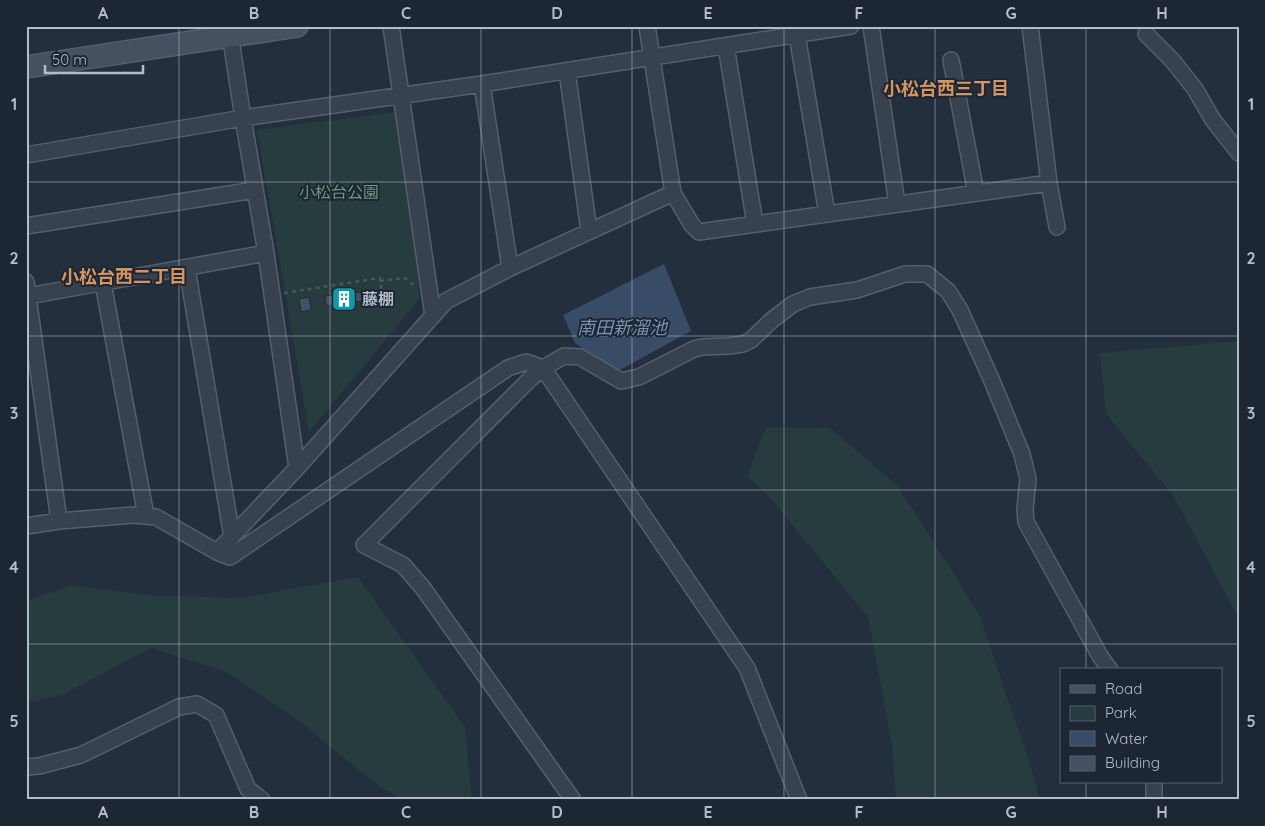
<svg xmlns="http://www.w3.org/2000/svg" width="1265" height="826" font-family="Quicksand,'Noto Sans JP',sans-serif">
  <rect width="100%" height="100%" fill="#242f3e"/>
  <path fill="#263c3f" d="M403,111l17,187 -111,134 -52,-302z
    M1239,341v278l-65,-122 -68,-83 -6,-61z
    M766,427l64,1 68,58 81,128 51,150 10,36h-144l-4,-54 -24,-129 -98,-119 -23,-22z
    M358,577l107,150 7,73h-69l-26,-15 -78,-64 -72,-49 -76,-24 -87,46 -38,9v-102l45,-15 78,9 92,3z"/>
  <path fill="#394c67" d="M664,264l27,67 -75,41 -41,-29 -12,-28z"/>
  <path fill="#455162" stroke="#1f2835" d="M361,292l1,9 -36,5 -1,-10z
    M309,297l2,13 -10,2 -2,-13z"/>
  <g fill="none" stroke-linecap="round" stroke-linejoin="round">
    <defs>
      <path id="street" d="M391,26l42,290
        M647,26l26,167 19,32 7,7 350,-49
        M871,26l26,178
        M1030,26l19,157 8,44
        M229,27l14,91 23,135 31,215
        M1146,34l26,26 23,29 18,31 26,33
        M797,35l30,179
        M726,46l29,178
        M951,60l25,133
        M567,71l22,160
        M482,84l28,184
        M26,155l217,-37 239,-34 369,-58
        M26,226l229,-36
        M187,268l45,269
        M26,282l33,239
        M103,283l43,233
        M28,296l238,-43
        M26,526l33,-5 75,-6 22,2 61,35 13,5 278,-189 18,-6 17,6 204,300 52,132
        M217,552l80,-84 149,-167 64,-33 163,-75
        M26,767l13,-1 42,-11 98,-48 18,-3 19,11 32,74 14,11
        M1154,782v18
        M573,800l-150,-212 -20,-23 -39,-20 167,-167 12,-10 21,-12 16,1 41,24 18,-4 55,-28 8,-2 27,-1 14,-2 8,-4 21,-20 21,-16 17,-7 47,-7 48,-16h22l21,17 12,19 32,71 30,73 6,25 -3,30 1,13 74,134 10,14"/>
      <path id="secondary" d="M26,67l271,-41"/>
    </defs>
    <use href="#street" stroke="#565f6c" stroke-width="18"/>
    <use href="#secondary" stroke="#565f6c" stroke-width="24"/>
    <path stroke="#44595c" stroke-width="2.5" stroke-dasharray="4 4" stroke-linecap="butt" d="M380,281l25,-3 7,6h3
      M284,293l96,-15 3,24"/>
    <use href="#street" stroke="#38414e" stroke-width="15"/>
    <use href="#secondary" stroke="#465061" stroke-width="21"/>
  </g>
  <path fill="none" stroke="#b4bcc9" stroke-width="1" stroke-opacity="0.55" d="M179,26v774M330,26v774M481,26v774M632,26v774M784,26v774M935,26v774M1086,26v644M26,182h1213M26,336h1213M26,490h1213M26,644h1213M1086,782v18"/>
  <defs>
    <symbol id="building-square" viewBox="-11 -11 22 22"><rect x="-9" y="-9" width="18" height="18" rx="4" fill="#0f9aa8" stroke="#1d2633"/><path d="M-4-6H4V6H1V3H-1V6H-4ZM-2.5-4.3h1.7v1.8h-1.7ZM.8-4.3h1.7v1.8H.8ZM-2.5-1h1.7V.8h-1.7ZM.8-1h1.7V.8H.8Z" fill="#fff"/></symbol>
  </defs>
  <g fill-rule="evenodd">
    <use href="#building-square" x="330" y="285" width="28" height="28"/>
  </g>
  <g text-anchor="middle" dominant-baseline="central" stroke-width="4" stroke-linejoin="round" paint-order="stroke">
    <g font-size="16" fill="#6b9a76" stroke="#1d2633">
      <text x="339" y="192">小松台公園</text>
    </g>
    <g font-size="16" font-weight="bold" fill="#b4bcc9" stroke="#1d2633" text-anchor="start">
      <text x="362" y="299">藤棚</text>
    </g>
    <g font-size="18" font-weight="bold" fill="#d59563" stroke="#1d2633">
      <text x="946" y="88">小松台西三丁目</text>
      <text x="124" y="276">小松台西二丁目</text>
    </g>
    <g font-size="18" font-style="italic" fill="#7c92b1" stroke="#1d2633">
      <text x="622" y="327">南田新溜池</text>
    </g>
  </g>
  <rect width="1265" height="826" fill="none" stroke="#1d2633" stroke-width="55"/>
  <rect x="1060" y="668" width="162" height="115" fill="#1d2633" stroke="#59626f"/>
  <rect x="1070" y="685" width="25" height="8" fill="#465061" stroke="#59626f"/>
  <text x="1105" y="694" font-size="15" fill="#b4bcc9">Road</text>
  <rect x="1070" y="706" width="25" height="15" fill="#263c3f" stroke="#59626f"/>
  <text x="1105" y="718" font-size="15" fill="#b4bcc9">Park</text>
  <rect x="1070" y="731" width="25" height="15" fill="#394c67" stroke="#59626f"/>
  <text x="1105" y="744" font-size="15" fill="#b4bcc9">Water</text>
  <rect x="1070" y="756" width="25" height="15" fill="#455162" stroke="#59626f"/>
  <text x="1105" y="768" font-size="15" fill="#b4bcc9">Building</text>
  <path d="M45 65v8h98v-8" fill="none" stroke="#b4bcc9" stroke-width="2.5"/>
  <text x="52" y="65" font-size="15" fill="#b4bcc9" stroke="#1d2633" stroke-width="4" paint-order="stroke">50 m</text>
  <rect x="28" y="28" width="1210" height="770" fill="none" stroke="#b4bcc9" stroke-width="2"/>
  <g font-size="16" text-anchor="middle" font-weight="bold" fill="#b4bcc9">
    <text x="103" y="19">A</text>
    <text x="254" y="19">B</text>
    <text x="406" y="19">C</text>
    <text x="557" y="19">D</text>
    <text x="708" y="19">E</text>
    <text x="859" y="19">F</text>
    <text x="1011" y="19">G</text>
    <text x="1162" y="19">H</text>
    <text x="14" y="110">1</text>
    <text x="1251" y="110">1</text>
    <text x="14" y="264">2</text>
    <text x="1251" y="264">2</text>
    <text x="14" y="419">3</text>
    <text x="1251" y="419">3</text>
    <text x="14" y="573">4</text>
    <text x="1251" y="573">4</text>
    <text x="14" y="727">5</text>
    <text x="1251" y="727">5</text>
    <text x="103" y="818">A</text>
    <text x="254" y="818">B</text>
    <text x="406" y="818">C</text>
    <text x="557" y="818">D</text>
    <text x="708" y="818">E</text>
    <text x="859" y="818">F</text>
    <text x="1011" y="818">G</text>
    <text x="1162" y="818">H</text>
  </g>
</svg>
